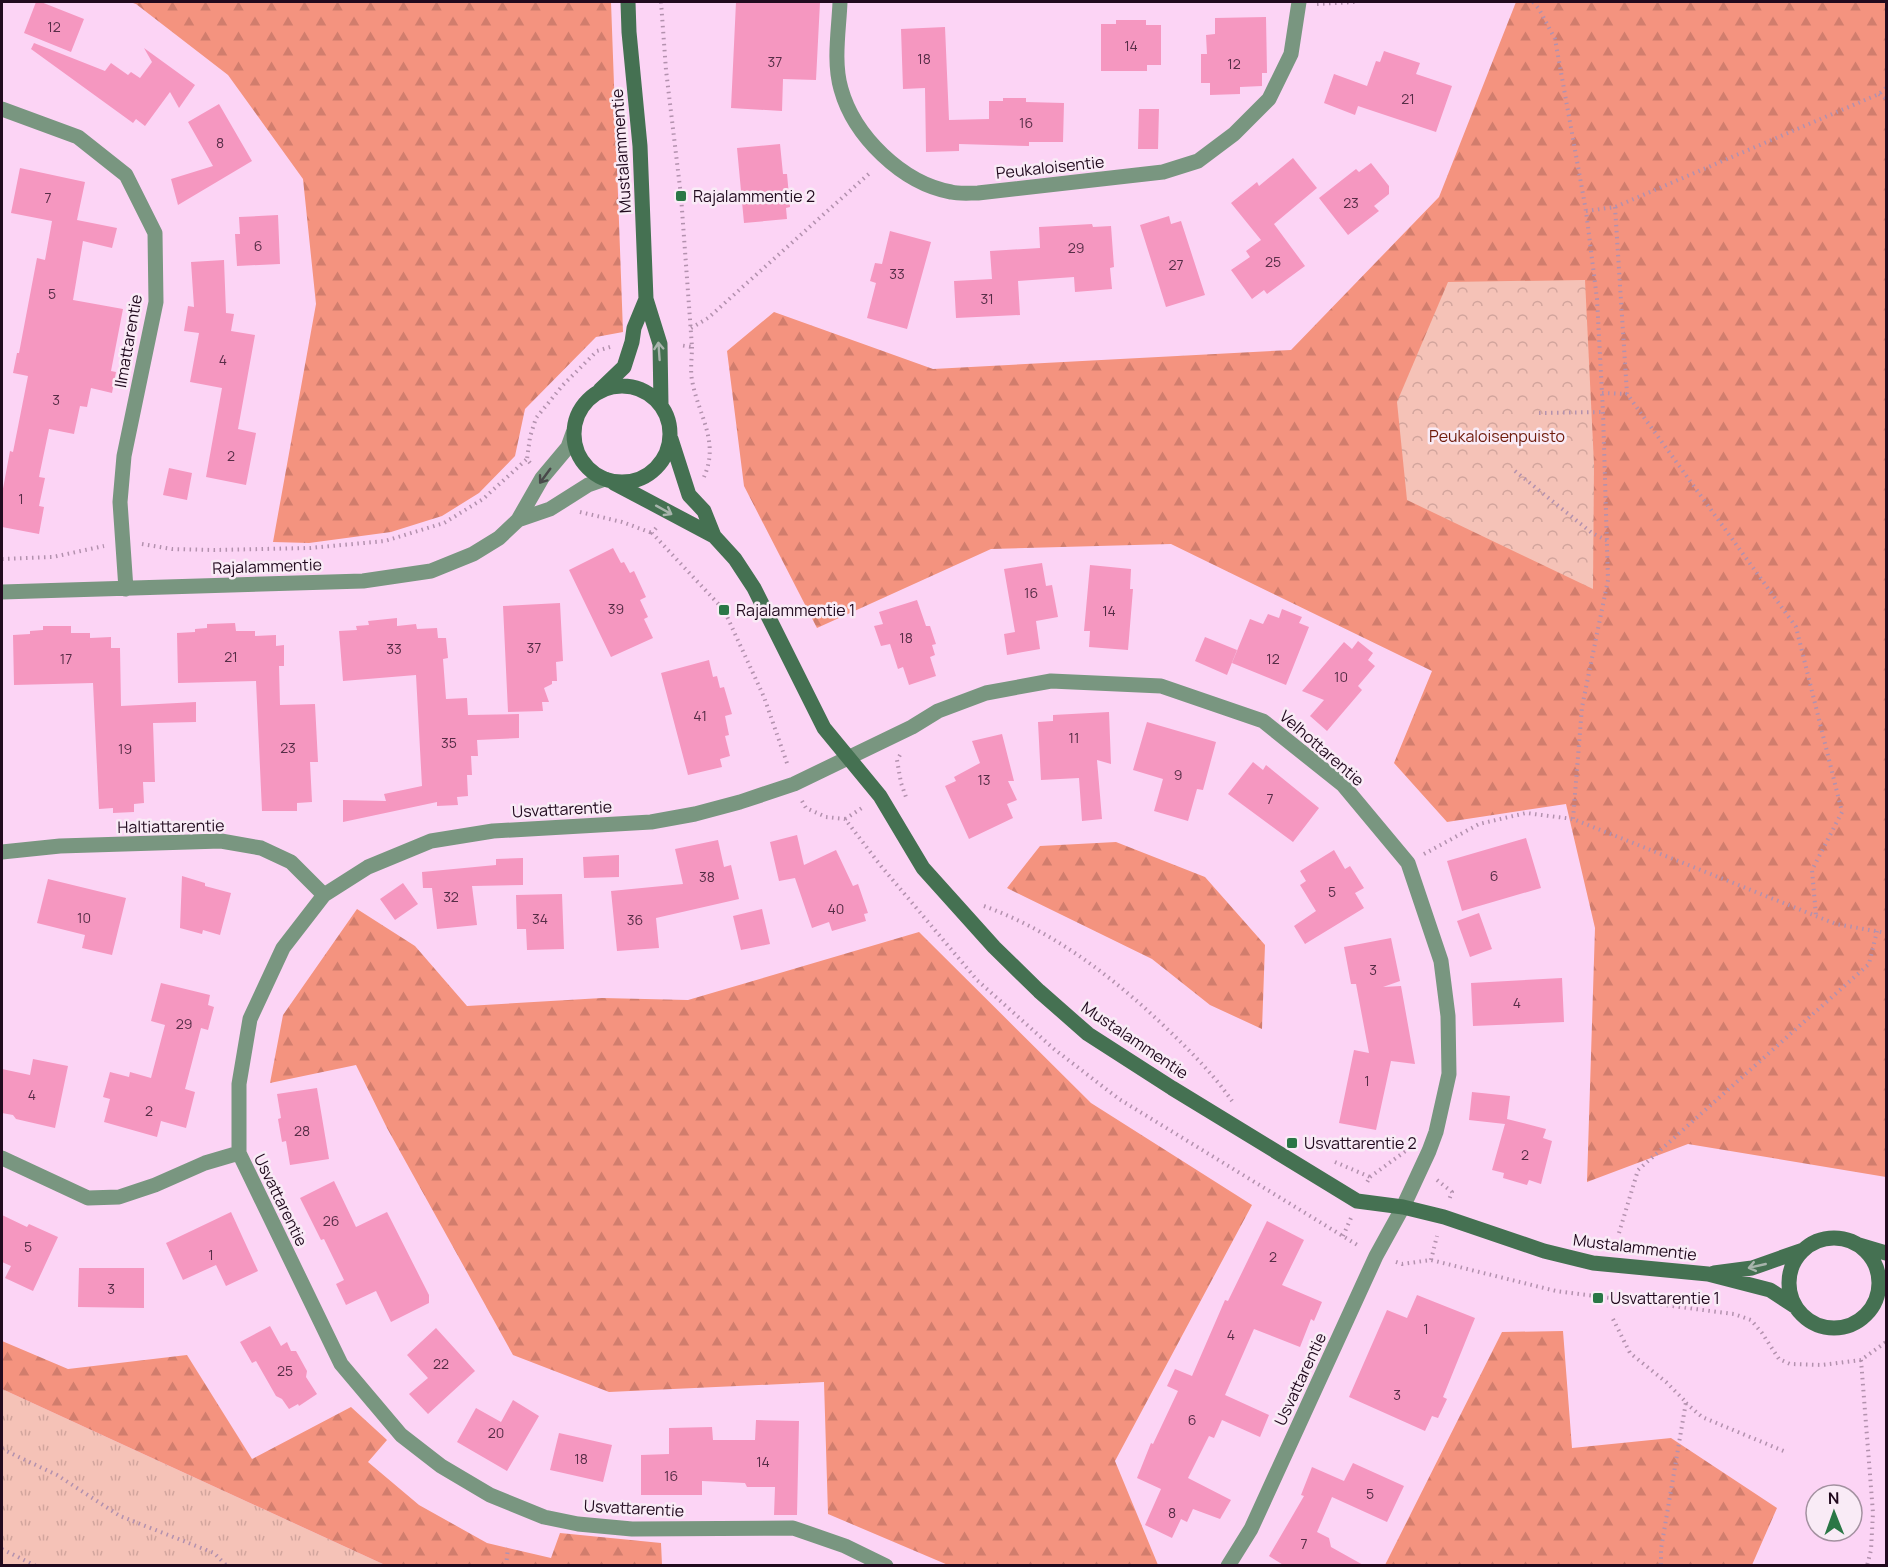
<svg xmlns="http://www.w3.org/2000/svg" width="1888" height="1567" font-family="Manrope,sans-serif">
  <defs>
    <pattern id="grass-tufts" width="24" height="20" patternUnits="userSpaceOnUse" patternTransform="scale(1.5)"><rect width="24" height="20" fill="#f5c2b7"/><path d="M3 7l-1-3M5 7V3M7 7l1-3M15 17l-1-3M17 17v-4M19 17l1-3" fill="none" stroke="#d2a59d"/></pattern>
    <pattern id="forest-firs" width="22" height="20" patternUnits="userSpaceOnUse" patternTransform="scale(1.5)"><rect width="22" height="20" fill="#f4937f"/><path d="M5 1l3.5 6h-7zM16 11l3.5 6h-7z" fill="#d17d6d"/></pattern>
    <pattern id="park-crowns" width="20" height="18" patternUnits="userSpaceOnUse" patternTransform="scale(1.5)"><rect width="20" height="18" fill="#f5c2b7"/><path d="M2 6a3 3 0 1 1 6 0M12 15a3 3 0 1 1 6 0" fill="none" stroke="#d2a59d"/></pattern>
  </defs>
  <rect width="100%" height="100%" fill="#fcd4f5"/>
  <path fill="url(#grass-tufts)" d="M2,1389l383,176h-383z"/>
  <path fill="url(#forest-firs)" d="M130,2h481l12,330 -27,5 -71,72 -10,47 -36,37 -37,23 -51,16 -82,11 -36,-1 43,-238 -13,-125 -75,-104 -92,-71z
    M1516,2h370v1175l-198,-33 -101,38 8,-254 -29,-124 -119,18 -53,-59 38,-92 -261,-127 -180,5 -174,79 -73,-142 -17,-135 47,-39 159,57 358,-19 148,-153z
    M1116,842l89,35 60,68 -3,84 -52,-24 -58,-46 -145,-71 33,-42z
    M357,909l58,37 52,60 135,-8 86,2 231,-68 172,171 161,102 -137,256 43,104h-210l-120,-51 -4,-132 -215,10 -96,-37 -126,-227 -31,-63 -86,18 13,-68z
    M1563,1331l9,117 99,-10 106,70 -25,57h-367l117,-233z
    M2,1341l66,28 119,-14 65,104 99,-52 36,33 -19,22 51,43 68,38 64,15 9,-25 101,10 1,22h-277l-383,-176z"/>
  <path fill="url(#park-crowns)" d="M1585,280l9,184 -1,125 -186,-89 -10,-98 51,-120z"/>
  <path fill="#f597c0" d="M36,2h5l43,17 -13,33 -47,-19z
    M736,2h84l-4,78 -33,-1 -1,32 -51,-3z
    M1266,17l1,56h-5v13l-22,1v7l-30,1v-12h-9v-29h6l-1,-19 9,-1v-16z
    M1116,20h30v5h15v40h-14v6h-46v-47h15z
    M945,27l4,93 40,-1v-18h14v-3h23v4l38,1 -1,39h-34v4l-70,-2v7l-33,1 -1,-64 -22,1 -2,-60z
    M34,43l71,28 6,-8 17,12 3,-3 9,6 12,-16 -8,-14 51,37 -16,23 -9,-16 -25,34 -9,-7 -3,4 -102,-74z
    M1384,51l36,12 -4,11 36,12 -16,46 -78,-26 -3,9 -31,-12 10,-29 33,12 9,-25 4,1z
    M219,104l33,57 -74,44 -7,-26 42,-13 -25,-44z
    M1139,109h20l-1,40h-20z
    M780,144l3,30h4l3,33 -4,1 1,11 -43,4 -7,-75z
    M1293,158l24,30 -43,36 31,42 -38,28 -3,-4 -12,9 -21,-29 19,-13 -4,-6 15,-11 -30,-37 26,-21 2,4z
    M1371,163l18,23v8l-15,12 5,5 -31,24 -29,-37 37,-29 3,3z
    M20,168l65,14 -8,38 40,8 -5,20 -29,-7 -10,59 50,9 -12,62 5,1 -4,21 -21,-5 -4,19 -7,-1 -6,28 -25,-5 -10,48 6,1 -6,28 5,1 -5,27 -37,-7v-33l8,-43 3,1 15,-76 -15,-3 4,-20h2l18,-95 8,2 7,-39 -41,-8z
    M278,215l2,49 -43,2 -2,-32h5l-1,-17z
    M1169,216l2,8 10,-3 24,74 -39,12 -26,-82z
    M1092,224l1,3 18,-1 3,41 -4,1 2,21 -37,3 -1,-15 -56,4 2,34 -64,3 -2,-37 38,-2 -2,-28 50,-3 -1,-21z
    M890,231l41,11 -24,87 -40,-11 9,-35 -6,-2 5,-18 7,1z
    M224,260l2,53 8,1 -3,17 24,4 -17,94 18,4 -10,52 -40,-8 16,-89 -32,-6 9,-49 -15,-2 4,-25 6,1 -3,-45z
    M169,468l23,5 -5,27 -24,-5z
    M613,548l8,15 3,-1 6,11 4,-2 12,26 -6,3 8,17 -4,2 9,19 -42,19 -42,-87z
    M1042,563l4,23 6,-1 6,32 -22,4 4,28 -33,6 -3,-21 11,-2 -11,-63z
    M1090,565l41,4 -1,20h3l-5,61 -39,-3 1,-16h-6z
    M917,600l9,26h4l6,18 -4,1 3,10 -5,2 6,19 -27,9 -6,-18 -5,2 -8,-25 -9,2 -7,-20 9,-2 -4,-12z
    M560,603l3,58 -7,1 1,19h-5v3l-8,4 5,14h-7l1,9 -35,1 -5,-106z
    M1282,609l20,8 -3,6 10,4 -23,58 -54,-22 18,-44 13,5 5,-10 11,4z
    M397,618v8l19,-2 1,5 20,-1 1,10h8l2,20 -5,1 3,40 21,-1 1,17 51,-1v24l-42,2 1,16h-7l1,19h-5l1,21 -11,1 1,8 -21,1v-4l-94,20v-22l43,1 -2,-7 38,-8 -6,-111 -73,6 -4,-50 18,-1 -1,-4 13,-1 -1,-4z
    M235,623l1,8h19v5l21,-1v11l8,-1v21h-5l1,39 35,-1 3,58h-8l2,40 -15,1v8h-35l-6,-130 -78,2 -1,-50 18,-1v-3l12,-1v-4z
    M43,626h28v7h19v5l21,-1v11h9l1,58 75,-4v20l-43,1 2,59h-12l1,21 -10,1v8l-21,1v-5l-14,1 -6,-126 -79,2 -1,-50 17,-1v-3l13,-1z
    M1205,637l32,13 -10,25 -32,-14z
    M1358,641l15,12 -5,7 7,6 -17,20 4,4 -35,41 -17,-15 14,-16 -22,-9 42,-49 8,7z
    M709,660l4,17 4,-1 3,12 4,-1 8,27 -7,2 4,19 -4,1 5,20 -10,3 2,8 -34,8 -27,-102z
    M1109,712l2,52 -14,-4 5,59 -20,2 -3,-43 -38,2 -3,-58 15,-1v-6z
    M1147,722l69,20 -13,48 -6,-1 -9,32 -34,-10 9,-32 -30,-9z
    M1002,734l12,47h-6l9,19 -10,4 6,14 -44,21 -24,-53 11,-5 -2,-4 26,-14 -8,-22z
    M1253,762l10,8 3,-5 53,43 -26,34 -65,-48z
    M797,835l7,30 32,-15 17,36 5,-2 10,29 -4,1 2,7 -34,10 -3,-9 -17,6 -17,-50 -16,3 -9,-39z
    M1526,838l15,50 -79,23 -15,-50z
    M718,840l6,27 7,-2 8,34 -83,19 3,30 -42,3 -6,-60 72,-7 -8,-35z
    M1334,850l11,19 5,-3 14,22 -9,5 9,15 -59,36 -11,-18 22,-15 -16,-26 6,-4 -6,-10z
    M619,855v22l-35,1 -1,-21z
    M523,858v27l-51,1 5,39 -40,4 -5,-41h-9l-1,-16 74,-7v-6z
    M182,876l23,7v3l26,7 -11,42 -17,-5 -1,4 -22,-6z
    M48,879l78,19 -14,57 -30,-7 3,-13 -48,-12z
    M403,883l15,21 -23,16 -15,-21z
    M562,894l2,55 -37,1 -1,-21h-9l-1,-34z
    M762,909l8,35 -29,6 -8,-34z
    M1479,913l13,36 -22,8 -13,-36z
    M1391,938l9,43 -17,6 18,-1 14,78 -24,-3 -15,69 -37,-7 15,-73 15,3 -13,-69h-5l-7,-37z
    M1562,978l2,44 -91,4 -2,-43z
    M161,983l49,12 -2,10 6,2 -6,23 -7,-2 -16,61 10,3 -9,36 -25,-7 -4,16 -53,-15 6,-23 -7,-2 7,-25 19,5 1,-5 21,6 14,-53 -14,-4z
    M33,1059l35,7 -13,62 -39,-9 -3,-4 -11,-2v-44l28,6z
    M317,1088l12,71 -39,6 -4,-24 -4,1 -4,-23 3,-1 -4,-24z
    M1472,1092l38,4 -3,23 39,10 -3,9 9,3 -11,43 -12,-4 -2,5 -24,-7 1,-5 -12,-3 13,-46 -36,-4z
    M334,1181l22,46 31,-15 42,83v8l-38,19 -15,-31 -30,14 -10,-21 8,-4 -20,-41 -3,1 -21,-42z
    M231,1212l27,59 -32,15 -10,-21 -33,15 -17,-37z
    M2,1215l25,12 2,-3 29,13 -25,54 -28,-13 6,-12 -9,-4z
    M1267,1221l37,19 -22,45 40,17 -8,19 -3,-2 -11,28 -46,-18 -29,66 44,20 -9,22 -38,-17 -8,18 -5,-2 -21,42 43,22 -11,19 -27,-10 -6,13 -6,-3 -9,19 -27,-13 16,-36 -24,-11 14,-35 2,1 25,-53 -11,-5 8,-17 17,7 33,-76 3,1z
    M79,1268h65v40l-66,-1z
    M1417,1295l58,23 -32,79 4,2 -9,19 -6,-2 -7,15 -76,-34 38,-87 20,8z
    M270,1326l11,20 6,-4 4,9h5l11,20 -1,6 11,17 -18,12 -1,-2 -9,5 -7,-10 -6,-3 -20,-35 -4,2 -12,-21z
    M436,1328l39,43 -47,43 -19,-20 19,-16 -21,-23z
    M513,1400l26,16 -32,55 -50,-29 19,-34 25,14z
    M756,1420l43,1 -2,94h-23l1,-28h-28l-2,-4 -43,-2v14h-61v-40l28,-1v-26l43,-1 1,13h42z
    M559,1433l53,12 -9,37 -53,-12z
    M1353,1463l51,23 -17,36 -55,-25 -15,35 12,6 2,9 34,19h-80l-16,-10 35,-60 -3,-1 11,-28 32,14z"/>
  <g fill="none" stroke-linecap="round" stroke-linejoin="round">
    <path stroke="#b391ae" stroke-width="4" stroke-dasharray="1.5 4.5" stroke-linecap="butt" d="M661,2l5,68 15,126 11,151 -13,-2
      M1533,2l6,7 16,30 31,172 11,88 6,113 5,168 -26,127 -9,112
      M1317,4l38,-2
      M1879,94l7,5
      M1615,207l12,187 169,233 46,185 -30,58 4,46
      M1586,211l29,-4 264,-113 7,-6
      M691,328l17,-10 164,-147
      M692,347c0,10 -2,23 0,33 6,35 28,61 12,97
      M1602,393l25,1
      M1539,413l64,-1
      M530,463l-3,-4 3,-22 6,-19 27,-33 34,-34 13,-4
      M1515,471l77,62 16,8
      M580,512l42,10 30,11
      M656,528l-4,5 72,77 40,87 24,69
      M142,544l30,5 42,1 96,-2 75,-7 59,-18 39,-24 44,-40
      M2,559l51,-2 51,-11
      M900,755l-3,5 4,23 5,14
      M802,801l4,7 20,9 19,2 36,47 96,114 77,69 65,50 240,147
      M845,819l20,-13
      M1424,854l55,-30 47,-11 47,6 263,105 50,9
      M984,906c68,25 125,68 177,117 26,25 51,49 71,78
      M1335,1162l35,15 -4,7
      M1370,1177l37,-27
      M1437,1180l15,12 -3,8
      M1619,1233l19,-63 231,-206 8,-33
      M1343,1236l8,-18
      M1431,1260l6,-24
      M1396,1262l6,2 29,-4 125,31 178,23 17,6 11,13 17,26 11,5 32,1 39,-5 25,-18
      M1613,1319l17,34 36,29 20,20 -25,147v17
      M1861,1360l12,153 -2,37 -4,16
      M1686,1403l16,14 84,35
      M2,1449l55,26 63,41 94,37 13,13
      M2,1549l34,17
      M506,1566l2,-18"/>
    <path stroke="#799680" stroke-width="15" d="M840,2c-1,27 -7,60 1,87 13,47 61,94 110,103 8,2 18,1 27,1l185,-21 35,-11 36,-27 35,-35 22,-45 8,-52
      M2,109l76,28 48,38 29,58 1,69 -32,154 -4,46 6,87
      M518,520l32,-11 38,-24 17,-6
      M2,592l361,-11 68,-10 42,-17 26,-16 19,-18 24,-42 26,-31 5,-14
      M2,852l58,-6 161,-5 40,7 30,14 33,33
      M2,1158l86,40 31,-1 36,-12 50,-22 34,-10
      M886,1566l-41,-20 -52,-18 -161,1 -54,-5 -34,-7 -54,-22 -49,-29 -40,-31 -60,-71 -102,-211v-69l11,-65 33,-71 41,-53 44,-28 63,-26 62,-10 158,-9 44,-8 45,-12 54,-18 118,-57 26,-16 48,-18 65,-12 110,5 102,35 80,64 65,78 33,98 7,55 1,58 -13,58 -7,19 -26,56 -27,49 -125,273 -23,37"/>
    <path stroke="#457152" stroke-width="15" d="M628,2l1,30 11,114 6,153 14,45 1,61
      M574 434a48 48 0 1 1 96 0a48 48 0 1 1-96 0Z
      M600,390l24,-23 8,-25 2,-14 12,-29
      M671,439l18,56 15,16 10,25
      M614,483l100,53 21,23 19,29 70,140 56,68 43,72 71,79 45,44 49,43 84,54 185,113 46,6 41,10 100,34 49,12 115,11 62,16 26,17
      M1789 1283a45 45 0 1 1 90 0a45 45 0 1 1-90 0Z
      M1859,1245l27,8
      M1714,1273l38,-5 51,-18"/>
  </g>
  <defs><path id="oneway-shaft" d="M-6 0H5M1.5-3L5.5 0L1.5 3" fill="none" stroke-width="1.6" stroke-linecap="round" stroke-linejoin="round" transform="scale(1.5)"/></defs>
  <g stroke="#a8b4ac">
    <use href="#oneway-shaft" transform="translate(659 351) rotate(-94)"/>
    <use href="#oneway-shaft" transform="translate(664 510) rotate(29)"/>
    <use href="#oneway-shaft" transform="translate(1757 1266) rotate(167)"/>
  </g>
  <use stroke="#49494a" href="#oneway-shaft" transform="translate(545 476) rotate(126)"/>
  <g fill="#2a7746" stroke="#f9ebf6" stroke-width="2">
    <rect x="675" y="190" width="12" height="12" rx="3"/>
    <rect x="718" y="604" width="12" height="12" rx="3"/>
    <rect x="1286" y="1137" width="12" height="12" rx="3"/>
    <rect x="1592" y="1292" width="12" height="12" rx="3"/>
  </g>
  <g text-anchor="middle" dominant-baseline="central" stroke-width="5" stroke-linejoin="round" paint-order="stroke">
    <g font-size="14" fill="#562d46">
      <text x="54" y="26">12</text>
      <text x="1131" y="45">14</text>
      <text x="924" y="58">18</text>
      <text x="775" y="61">37</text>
      <text x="1234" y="63">12</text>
      <text x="1408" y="98">21</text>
      <text x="1026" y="122">16</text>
      <text x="220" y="142">8</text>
      <text x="48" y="197">7</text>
      <text x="1351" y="202">23</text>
      <text x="258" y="245">6</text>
      <text x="1076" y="247">29</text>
      <text x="1273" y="261">25</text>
      <text x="1176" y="264">27</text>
      <text x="897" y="273">33</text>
      <text x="52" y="293">5</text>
      <text x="987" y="298">31</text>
      <text x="223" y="359">4</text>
      <text x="56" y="399">3</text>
      <text x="231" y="455">2</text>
      <text x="21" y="498">1</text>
      <text x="1031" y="592">16</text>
      <text x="616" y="608">39</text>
      <text x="1109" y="610">14</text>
      <text x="906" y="637">18</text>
      <text x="534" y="647">37</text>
      <text x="394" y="648">33</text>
      <text x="231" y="656">21</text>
      <text x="66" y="658">17</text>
      <text x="1273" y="658">12</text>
      <text x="1341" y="676">10</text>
      <text x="700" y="715">41</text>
      <text x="1074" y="737">11</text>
      <text x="449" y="742">35</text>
      <text x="288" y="747">23</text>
      <text x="125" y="748">19</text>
      <text x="1178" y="774">9</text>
      <text x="984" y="779">13</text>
      <text x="1270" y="798">7</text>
      <text x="1494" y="875">6</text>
      <text x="707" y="876">38</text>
      <text x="1332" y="891">5</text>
      <text x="451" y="896">32</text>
      <text x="836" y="908">40</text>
      <text x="84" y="917">10</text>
      <text x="540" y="918">34</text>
      <text x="635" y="919">36</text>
      <text x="1373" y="969">3</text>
      <text x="1517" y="1002">4</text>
      <text x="184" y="1023">29</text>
      <text x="1367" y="1080">1</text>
      <text x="32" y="1094">4</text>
      <text x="149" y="1110">2</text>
      <text x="302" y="1130">28</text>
      <text x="1525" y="1154">2</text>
      <text x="331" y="1220">26</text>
      <text x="28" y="1246">5</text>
      <text x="211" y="1254">1</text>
      <text x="1273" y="1256">2</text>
      <text x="111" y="1288">3</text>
      <text x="1426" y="1328">1</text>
      <text x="1231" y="1334">4</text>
      <text x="441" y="1363">22</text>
      <text x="285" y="1370">25</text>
      <text x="1397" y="1394">3</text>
      <text x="1192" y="1419">6</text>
      <text x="496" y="1432">20</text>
      <text x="581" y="1458">18</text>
      <text x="763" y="1461">14</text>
      <text x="671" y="1475">16</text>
      <text x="1370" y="1493">5</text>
      <text x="1172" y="1512">8</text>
      <text x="1304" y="1543">7</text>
    </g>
    <g font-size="16" fill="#210a1e" stroke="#f9ebf6">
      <text transform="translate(621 151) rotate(-94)">Mustalammentie</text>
      <text transform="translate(1050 167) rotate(-6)">Peukaloisentie</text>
      <text transform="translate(128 341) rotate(-80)">Ilmattarentie</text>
      <text transform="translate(267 566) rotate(-2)">Rajalammentie</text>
      <text transform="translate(1322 748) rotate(41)">Velhottarentie</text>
      <text transform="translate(562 809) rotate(-3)">Usvattarentie</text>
      <text transform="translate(171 826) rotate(-1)">Haltiattarentie</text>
      <text transform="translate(1135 1040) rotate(34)">Mustalammentie</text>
      <text transform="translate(281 1200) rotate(64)">Usvattarentie</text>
      <text transform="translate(1635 1247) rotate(7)">Mustalammentie</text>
      <text transform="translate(1300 1379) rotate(-65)">Usvattarentie</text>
      <text transform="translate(634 1508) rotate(3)">Usvattarentie</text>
    </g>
    <g font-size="16" fill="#210a1e" stroke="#f9ebf6" text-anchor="start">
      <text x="693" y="196">Rajalammentie 2</text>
      <text x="736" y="610">Rajalammentie 1</text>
      <text x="1304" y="1143">Usvattarentie 2</text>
      <text x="1610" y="1298">Usvattarentie 1</text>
    </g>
    <g font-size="16" fill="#6f1a0a" stroke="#f9ebf6">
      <text x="1497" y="436">Peukaloisenpuisto</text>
    </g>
  </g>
  <rect width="1888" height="1567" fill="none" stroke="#210a1e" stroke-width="6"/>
  <g transform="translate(1834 1513) rotate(359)"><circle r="28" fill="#f9ebf6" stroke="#a391a0" stroke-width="1.5"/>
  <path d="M0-4.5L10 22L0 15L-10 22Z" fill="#2a7746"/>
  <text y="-9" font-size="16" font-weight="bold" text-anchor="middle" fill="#210a1e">N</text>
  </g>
</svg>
